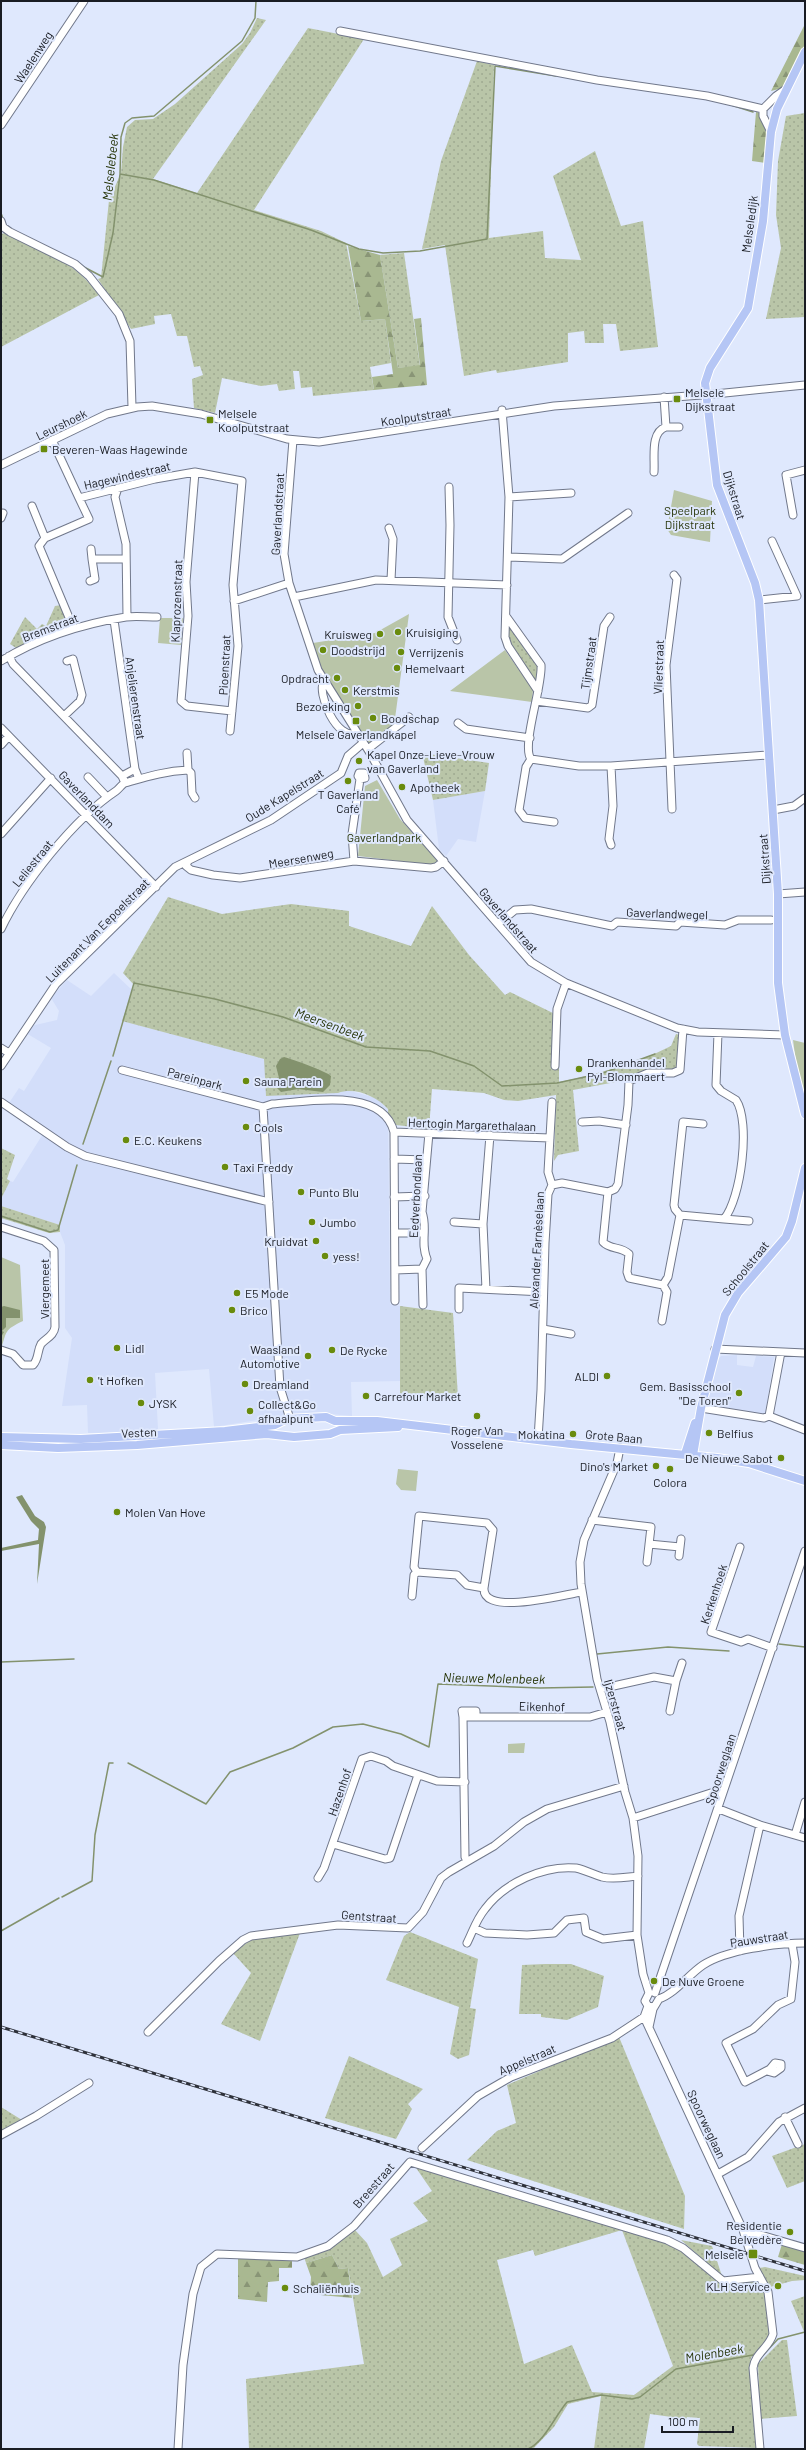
<svg xmlns="http://www.w3.org/2000/svg" width="806" height="2450" font-family="Barlow,sans-serif">
  <defs>
    <pattern id="grass-dots" width="8" height="8" patternUnits="userSpaceOnUse"><rect width="8" height="8" fill="#b9c5a8"/><path d="M2 2h.1M6 6h.1" fill="none" stroke="#9ea990" stroke-width="1.8" stroke-linecap="round"/></pattern>
    <pattern id="forest-firs" width="22" height="20" patternUnits="userSpaceOnUse"><rect width="22" height="20" fill="#a9b891"/><path d="M5 1l3.5 6h-7zM16 11l3.5 6h-7z" fill="#899576"/></pattern>
  </defs>
  <rect width="100%" height="100%" fill="#dfe8fd"/>
  <path fill="#d3defa" d="M485,791l-9,51 -18,-3 -12,17 -7,-7 -6,-49z
    M114,973l18,17 -9,31 141,38 74,34 9,-3 29,8 12,11 2,195 10,2v75l-49,1 1,34 -33,-3 -37,3 -68,11 -5,-58 -54,4 3,56 -51,5 -19,-1 -1,-28 -25,1 10,-68 -7,-10v-83l-5,-13v-7l-59,-19v-7l9,-18 3,1 33,-53 -37,-26 10,-15 5,3 27,-43 -25,-15 5,-7 26,-6 2,-9 -8,-13 16,-18 24,16z
    M737,1355v10l16,2 3,-11 18,1 -9,60 -58,-13 10,-43 4,-5z"/>
  <path fill="url(#grass-dots)" fill-rule="evenodd" d="M257,18l9,2 -113,159 44,14 111,-165 56,11 -110,171 67,21 25,12 15,78 24,-2 6,44 -21,4 4,23 -61,6 -1,-9 -11,1 -2,-17h-6l2,18 -16,2 -2,-7 -16,2 -39,-8 -7,35 -21,-5 -2,-29 11,-4 -3,-9 -6,1 -7,-31h-10l-6,-22 -17,2 1,8 -24,5 -33,-50 3,-1 8,-78 12,-27 2,-26 4,-20 8,-7 18,-1 22,-15 67,-60 8,-11z
    M477,61l17,4 -5,173 54,-7 2,27 36,2 -28,-84 42,-25 26,75 22,-5 15,126 -38,4 -4,-27h-13l1,19h-19l-1,-12 -16,2v29l-71,11 -1,-3 -32,6 -19,-131 -23,4 19,-88z
    M805,113v204l-39,2 15,-71 -5,-33 2,-54 8,-45z
    M5,233c38,19 68,26 94,62l-98,52v-113z
    M404,253l16,113 -22,2 -18,-113z
    M61,605l7,16 -3,6 -49,21 -6,-4 15,-27 12,12 5,-5 4,2 9,-20z
    M507,623l33,43 -4,18 -28,-41z
    M422,753l67,10 -4,28 -52,9z
    M168,897l54,17 69,-10 58,7v15l62,20 21,-40 37,49 36,40 5,-3 49,24v66c39,-8 76,-18 112,-36l5,-12 4,1 -2,31 -4,4 -29,1 -24,10 -48,9 6,61 -21,4 -4,6 2,-66 -38,6 -14,-1 -20,-7 -52,-4 -3,40 -41,-5v-15c-12,-13 -33,-22 -50,-16l-72,3 -2,-37 -142,-38 12,-36 -11,-12z
    M1,1148l14,7 -8,24 3,2 -9,18z
    M1,1206l59,19v7l-11,1 -48,-15z
    M400,1306l53,7 5,85 -58,-1z
    M410,1932l68,27 -8,49 6,1 -7,46 -11,4 -8,-5 9,-47 -73,-27 18,-44z
    M300,1933l-40,108 -39,-17 30,-51 -18,-20 19,-14z
    M545,1964h26l33,12 -6,31 -31,13 -26,-3v-3h-22l3,-49z
    M619,2037l66,159 -1,33 -217,-69 30,-29 19,-8 -9,-38z
    M349,2056l74,33 -15,15 4,5 -16,30 -71,-21z
    M1,2107l21,13 -21,12z
    M805,2144v37l-18,7 -15,-32z
    M414,2165l265,82 40,36c12,3 23,-5 35,-3 17,3 16,46 15,58l-18,20 -1,8 7,82 -58,-2 -2,-2 3,-26 -13,-1 -1,2 -36,-5 -6,35h-50l7,-53 -33,8 -14,23 -21,22h-284l-3,-70 118,-15 -16,-96 -9,1 -7,-14 -26,8 -2,-6 51,-27 12,13 16,34 19,-12 -12,-26 38,-18 -15,-18 19,-12zM622,2230l51,136 -39,29 -42,-3 -20,-47 -48,19 -27,-104 36,-10 2,6z
    M681,2240l31,6 10,30z
    M765,2267l40,9v4l-13,1 -22,6 -11,-19z
    M805,2296v38l-14,-33z
    M782,2340h5l10,76 -37,3 -2,-55z"/>
  <path fill="url(#forest-firs)" d="M805,24v20l-22,44 -12,3z
    M756,112l5,1 7,27 -3,23 -13,-2z
    M348,246l32,9 18,113 22,-3 -6,-46 7,-1 6,67 -53,5 -2,-13 21,-3 -8,-55 -24,2z
    M782,2244l23,8v13l-27,-8z
    M332,2255l7,14 9,-1 4,30 -42,-4 1,-17 -5,-14z
    M238,2257l54,2v9h-13v13l-11,1 -1,20 -29,-3z"/>
  <path fill="#b9c5a8" d="M674,490l38,11 -2,41 -39,-7 -4,-6z
    M409,614l-15,112 -25,18 -46,-72 -10,-29 62,-10z
    M160,618h23l-2,27 -23,-2z
    M505,650l28,40 -1,12 -82,-11z
    M377,780l23,39 38,42 -7,4 -73,-9 7,-70z
    M793,1040l12,3v57l-8,-30z
    M1,1257l19,8 3,56c-19,9 -16,10 -22,28z
    M398,1469l20,2 -2,20 -15,-1 -5,-6z
    M525,1743l-1,10h-16v-9z"/>
  <path fill="#83926d" d="M284,1057c8,2 44,15 47,19l-1,9 -7,7 -25,-3 -17,3 -4,-4 2,-10 -3,-12 4,-7z
    M4,1306l16,4v8h-14v9l-4,4 2,1 -3,5v-30z
    M22,1495l13,21 9,6 2,5 -9,57 2,-40 -38,7v-3l37,-8 1,-11 -8,-8 -15,-24z"/>
  <g fill="none" stroke-linecap="round" stroke-linejoin="round">
    <path stroke="#83926d" stroke-width="1.5" d="M728,104l25,8
      M120,174l34,6 157,50 48,19 24,4 37,-2 67,-12 8,-173 61,10
      M1,213l2,6
      M82,266l21,11 10,-44 7,-59 1,-37 4,-14 7,-5 22,-2 88,-75 13,-23 1,-17
      M113,1056l21,-73 81,16 68,18 83,30 64,4 44,15 28,20 55,-3 46,-10 52,-19
      M83,1144l28,-83
      M1,1216l49,16 8,-2 19,-65
      M779,1644l26,3
      M597,1654l71,-7 61,4
      M1,1662l73,-3
      M128,1763l78,41 24,-32 63,-24 40,-21 30,-3 38,10 28,13 9,-63 102,4 53,-1
      M62,1897l30,-16 3,-46 14,-72h4
      M1,1931l58,-33
      M763,2355l15,-16 27,-7
      M528,2449c17,-8 27,-33 39,-47l34,-7 31,4 8,-2 36,-28 77,-14 3,2"/>
    <defs>
      <path id="minor" d="M340,31l257,49 110,16 56,13 13,-13 10,-7
        M763,109v7l8,16
        M1,125l83,-124
        M1,221l2,6 7,5 65,32 14,12 30,38 11,27 2,66
        M502,410l7,87 -4,140 3,9 30,45
        M666,427h13
        M52,440l27,58 76,-19 40,-7 47,9 -9,104 5,61 -8,85
        M293,440l-9,114 5,29 29,87 52,83 37,67 124,142 35,21 111,45 21,4 87,3
        M1,465l106,-51 30,-7 15,-1 49,8 86,25 32,3 235,-36 161,-12 90,-9
        M195,472l-9,110 2,34 -7,85 6,5 45,5
        M654,472c1,-15 -4,-40 12,-45l-2,-30
        M449,487l1,38 -2,92 9,23
        M118,488l-3,9 11,47 1,73
        M509,497l62,-4
        M32,506l13,32
        M793,515l-7,-40 19,-5
        M1,518l2,-5
        M389,528l4,11 -2,41
        M91,549l1,10h34
        M509,557l53,2 66,-46
        M90,581l5,-2 -3,-20
        M294,597l82,-17 131,5
        M759,600l38,-4 -25,-55
        M234,601l55,-18
        M506,616l35,49c2,20 -20,81 -10,94l48,7h32l157,-11
        M114,620l21,149 4,10
        M73,627l-34,-81 6,-8 44,-19 -10,-21
        M9,656l4,8 109,112 3,7
        M1,661c39,-24 80,-37 125,-44 9,-1 21,0 31,0
        M324,680c-8,13 13,62 33,53
        M536,701l52,7 4,-3 12,-79 6,-9
        M64,716l16,-15 2,-6 -9,-36 -6,2
        M458,723l8,6 64,9
        M1,728l155,159
        M1,745l8,-9
        M368,749l41,-32
        M187,753l1,17
        M531,759l-5,8 -7,43 6,8 29,4
        M611,766l2,40 -4,33 2,6
        M122,776l13,-7
        M88,777l19,20
        M672,809l-6,-144 11,-86 -3,-4
        M773,810l21,-4 11,-8
        M1,834l50,-56
        M188,861l-2,5 5,4 22,5 27,3 114,-17 77,7 5,-1 8,-6
        M354,861l-2,-27 8,-55 -2,-3 1,-3h5l1,5 -5,1
        M778,894l27,-2
        M498,924l17,-14 16,-1 81,17 5,-4 59,4 4,-4 45,3 13,-5h33
        M1,929c22,-46 73,-110 115,-138 3,-2 6,-7 9,-8 21,-6 40,-12 63,-13l3,3 1,20 3,5
        M1,1048l8,5
        M1,1066l55,-82 119,-117 96,-47 70,-47 7,-17 15,-13
        M555,1066l2,-57 9,-26
        M122,1070l141,37
        M1,1102l66,45 18,9 184,46
        M263,1107l17,280 10,32
        M263,1107l9,-3c35,-2 110,-18 122,28l156,6
        M582,1122l17,-1 27,4
        M394,1132l1,169
        M394,1159l32,1
        M552,1185l10,-2 46,9 -5,50c7,8 18,4 26,12l-2,18 2,6 34,7 5,-8 12,-62 44,4c17,-20 27,-97 12,-119l-15,-9 -5,-6 2,-52
        M608,1192l7,-3 3,-5 10,-79 1,-24 19,-8h25l7,-3 3,-41
        M394,1197l31,-1
        M680,1215l-5,-6 -1,-4 9,-83 20,2
        M724,1219l25,2
        M454,1222l29,2
        M1,1227l43,14 10,9 1,77c-1,9 -9,11 -14,17 -4,7 -2,15 -8,21h-10l-10,-11 -12,-4
        M395,1233h28
        M395,1270l27,-1
        M486,1289l-3,-65 7,-89
        M423,1305l-1,-36 5,-10c-7,-16 1,-31 -5,-47l7,-79
        M459,1309v-21l84,4
        M662,1321l5,-29 -4,-7
        M543,1329l28,5
        M715,1349l90,4
        M701,1408l63,10 5,-2 36,14
        M769,1416l12,-64
        M538,1439l3,-49 4,-147 3,-49 4,-9 -4,-13 4,-70
        M620,1448l-3,15 -33,77 -4,22 1,22 16,95 13,43 15,70 8,26 5,38 -1,79 6,39 6,19
        M592,1520l59,7 -4,35
        M649,1544l31,3
        M740,1547l-29,85 30,10 7,-3 25,9
        M679,1556l2,-17
        M417,1572l40,3 10,10 17,3
        M412,1596l2,-21 3,-3 -3,-5 5,-51 68,7 6,7 -9,58c-2,29 81,6 98,4
        M676,1681l6,-18
        M600,1689l54,-12 22,4 -6,30
        M463,1717l-1,-6h14v6
        M719,1809l41,16 45,13
        M633,1818l84,-27 6,1
        M795,1835l10,-33
        M333,1844l52,15 5,-1 28,-83
        M467,1861l-2,-4 -2,-140h127l17,-5
        M318,1878l6,-10 38,-109 9,-3 15,5 7,5 44,15 28,1
        M476,1929l9,4 42,2 27,-2 13,-13 17,-2 2,14 17,7 34,-4
        M467,1943c6,-12 9,-23 18,-34 19,-26 59,-44 91,-41 9,2 17,6 26,9 12,3 24,0 36,-1
        M740,1951l-1,-35 21,-91
        M649,1993l-4,8 3,5 5,1
        M655,1993l150,-442
        M659,1999c17,-6 29,-24 44,-34 23,-15 74,-22 102,-22
        M644,2017l99,213 12,38 13,24 5,42c-4,14 -18,19 -20,34l7,81
        M649,2027l4,-18 6,-10
        M148,2032l71,-71 24,-21 8,-4 87,-11 70,3 15,-16 18,-34 8,-6 45,-26 30,-24 23,-13 77,-23
        M767,2071l7,2 7,-5v-4l-6,-1 -5,6 -25,13 -19,-39 27,-14 25,-24 13,-6 4,-37 -3,-18
        M785,2117l13,27
        M1,2135l35,-19 53,-33
        M422,2148l56,-52 33,-19 101,-39 32,-21 4,-11
        M718,2174l30,-17 31,-35 26,-14
        M743,2230l62,18
        M178,2449l5,-84 10,-71 8,-27 16,-13 80,3 31,-11 26,-20 56,-64 257,78 16,8 40,33 37,-4"/>
      <path id="major" d="M805,52l-28,57 -6,23 -8,89 -15,87 -38,60 -5,15 12,102 38,98 4,17 19,294v89l7,52 20,79
        M1,1437l80,2 144,-8 50,-6 12,-6 39,-2 9,4h42l194,23 146,14 32,5 56,18
        M1,1445l57,3 79,-3 130,-11 27,3 36,-3 10,-4 58,-3
        M685,1454l10,-31
        M693,1455l8,-47 24,-93 13,-22 48,-56 6,-16 13,-53"/>
    </defs>
    <use href="#minor" stroke="#71788b" stroke-width="9"/>
    <use href="#major" stroke="#fff" stroke-width="10"/>
    <use href="#minor" stroke="#fff" stroke-width="7"/>
    <use href="#major" stroke="#b5c6f5" stroke-width="8"/>
    <defs>
      <path id="rail" d="M1,2027l804,244"/>
    </defs>
    <use href="#rail" stroke="#2e313a" stroke-width="3"/>
    <use href="#rail" stroke="#dfe8fd" stroke-width="1.5" stroke-dasharray="4.5" stroke-linecap="butt"/>
  </g>
  <g fill="#698b0d" stroke="#dfe8fd" stroke-width="1.5">
    <rect x="673" y="395" width="8" height="8" rx="2"/>
    <rect x="206" y="416" width="8" height="8" rx="2"/>
    <rect x="40" y="445" width="8" height="8" rx="2"/>
    <circle cx="398" cy="632" r="4"/>
    <circle cx="380" cy="634" r="4"/>
    <circle cx="323" cy="650" r="4"/>
    <circle cx="401" cy="652" r="4"/>
    <circle cx="397" cy="668" r="4"/>
    <circle cx="337" cy="678" r="4"/>
    <circle cx="345" cy="690" r="4"/>
    <circle cx="358" cy="706" r="4"/>
    <circle cx="373" cy="718" r="4"/>
    <rect x="352" y="717" width="8" height="8" rx="2"/>
    <circle cx="359" cy="761" r="4"/>
    <circle cx="348" cy="781" r="4"/>
    <circle cx="402" cy="787" r="4"/>
    <circle cx="579" cy="1069" r="4"/>
    <circle cx="246" cy="1081" r="4"/>
    <circle cx="246" cy="1127" r="4"/>
    <circle cx="126" cy="1140" r="4"/>
    <circle cx="225" cy="1167" r="4"/>
    <circle cx="301" cy="1192" r="4"/>
    <circle cx="312" cy="1222" r="4"/>
    <circle cx="316" cy="1241" r="4"/>
    <circle cx="325" cy="1256" r="4"/>
    <circle cx="237" cy="1293" r="4"/>
    <circle cx="232" cy="1310" r="4"/>
    <circle cx="117" cy="1348" r="4"/>
    <circle cx="332" cy="1350" r="4"/>
    <circle cx="308" cy="1356" r="4"/>
    <circle cx="607" cy="1376" r="4"/>
    <circle cx="90" cy="1380" r="4"/>
    <circle cx="245" cy="1384" r="4"/>
    <circle cx="739" cy="1393" r="4"/>
    <circle cx="366" cy="1396" r="4"/>
    <circle cx="141" cy="1403" r="4"/>
    <circle cx="250" cy="1411" r="4"/>
    <circle cx="477" cy="1416" r="4"/>
    <circle cx="709" cy="1433" r="4"/>
    <circle cx="573" cy="1434" r="4"/>
    <circle cx="781" cy="1458" r="4"/>
    <circle cx="656" cy="1466" r="4"/>
    <circle cx="670" cy="1469" r="4"/>
    <circle cx="117" cy="1512" r="4"/>
    <circle cx="654" cy="1981" r="4"/>
    <circle cx="790" cy="2232" r="4"/>
    <rect x="748" y="2249" width="10" height="10" rx="2"/>
    <circle cx="778" cy="2286" r="4"/>
    <circle cx="285" cy="2288" r="4"/>
  </g>
  <g text-anchor="middle" dominant-baseline="central" stroke-width="4" stroke-linejoin="round" paint-order="stroke">
    <g font-size="12" fill="#191c23" stroke="#dfe8fd">
      <text transform="translate(33 57) rotate(-57)">Waelenweg</text>
      <text transform="translate(749 224) rotate(-82)">Melseledijk</text>
      <text transform="translate(416 416) rotate(-9)">Koolputstraat</text>
      <text transform="translate(61 424) rotate(-26)">Leurshoek</text>
      <text transform="translate(127 475) rotate(-13)">Hagewindestraat</text>
      <text transform="translate(735 495) rotate(73)">Dijkstraat</text>
      <text transform="translate(277 514) rotate(-87)">Gaverlandstraat</text>
      <text transform="translate(176 601) rotate(-88)">Klaprozenstraat</text>
      <text transform="translate(50 627) rotate(-21)">Bremstraat</text>
      <text transform="translate(588 663) rotate(-82)">Tijmstraat</text>
      <text transform="translate(224 665) rotate(-87)">Pioenstraat</text>
      <text transform="translate(658 667) rotate(-88)">Vlierstraat</text>
      <text transform="translate(136 698) rotate(82)">Anjelierenstraat</text>
      <text transform="translate(284 795) rotate(-32)">Oude Kapelstraat</text>
      <text transform="translate(87 799) rotate(46)">Gaverlanddam</text>
      <text transform="translate(301 858) rotate(-10)">Meersenweg</text>
      <text transform="translate(764 859) rotate(-94)">Dijkstraat</text>
      <text transform="translate(32 863) rotate(-51)">Leliestraat</text>
      <text transform="translate(667 913) rotate(2)">Gaverlandwegel</text>
      <text transform="translate(509 920) rotate(49)">Gaverlandstraat</text>
      <text transform="translate(97 930) rotate(-45)">Luitenant Van Eepoelstraat</text>
      <text transform="translate(195 1078) rotate(15)">Pareinpark</text>
      <text transform="translate(472 1124) rotate(2)">Hertogin Margarethalaan</text>
      <text transform="translate(415 1196) rotate(-87)">Eedverbondlaan</text>
      <text transform="translate(536 1250) rotate(-87)">Alexander Farnèselaan</text>
      <text transform="translate(745 1268) rotate(-51)">Schoolstraat</text>
      <text transform="translate(44 1289) rotate(-90)">Viergemeet</text>
      <text transform="translate(139 1432) rotate(-3)">Vesten</text>
      <text transform="translate(614 1436) rotate(5)">Grote Baan</text>
      <text transform="translate(713 1594) rotate(-72)">Kerkenhoek</text>
      <text transform="translate(616 1705) rotate(74)">Ijzerstraat</text>
      <text transform="translate(542 1706) rotate(1)">Eikenhof</text>
      <text transform="translate(720 1769) rotate(-72)">Spoorweglaan</text>
      <text transform="translate(339 1792) rotate(-71)">Hazenhof</text>
      <text transform="translate(369 1916) rotate(4)">Gentstraat</text>
      <text transform="translate(759 1938) rotate(-9)">Pauwstraat</text>
      <text transform="translate(527 2059) rotate(-23)">Appelstraat</text>
      <text transform="translate(707 2124) rotate(65)">Spoorweglaan</text>
      <text transform="translate(373 2185) rotate(-49)">Breestraat</text>
    </g>
    <g font-size="12" fill="#191c23" stroke="#dfe8fd" text-anchor="start">
      <text x="685" y="392">Melsele<tspan x="685" dy="14">Dijkstraat</tspan></text>
      <text x="218" y="413">Melsele<tspan x="218" dy="14">Koolputstraat</tspan></text>
      <text x="52" y="449">Beveren-Waas Hagewinde</text>
      <text x="406" y="632">Kruisiging</text>
      <text x="372" y="634" text-anchor="end">Kruisweg</text>
      <text x="331" y="650">Doodstrijd</text>
      <text x="409" y="652">Verrijzenis</text>
      <text x="405" y="668">Hemelvaart</text>
      <text x="329" y="678" text-anchor="end">Opdracht</text>
      <text x="353" y="690">Kerstmis</text>
      <text x="350" y="706" text-anchor="end">Bezoeking</text>
      <text x="381" y="718">Boodschap</text>
      <text x="356" y="734" text-anchor="middle">Melsele Gaverlandkapel</text>
      <text x="367" y="754">Kapel Onze-Lieve-Vrouw<tspan x="367" dy="14">van Gaverland</tspan></text>
      <text x="410" y="787">Apotheek</text>
      <text x="348" y="794" text-anchor="middle">T Gaverland<tspan x="348" dy="14">Café</tspan></text>
      <text x="587" y="1062">Drankenhandel<tspan x="587" dy="14">Pyl-Blommaert</tspan></text>
      <text x="254" y="1081">Sauna Parein</text>
      <text x="254" y="1127">Cools</text>
      <text x="134" y="1140">E.C. Keukens</text>
      <text x="233" y="1167">Taxi Freddy</text>
      <text x="309" y="1192">Punto Blu</text>
      <text x="320" y="1222">Jumbo</text>
      <text x="308" y="1241" text-anchor="end">Kruidvat</text>
      <text x="333" y="1256">yess!</text>
      <text x="245" y="1293">E5 Mode</text>
      <text x="240" y="1310">Brico</text>
      <text x="125" y="1348">Lidl</text>
      <text x="300" y="1349" text-anchor="end">Waasland<tspan x="300" dy="14">Automotive</tspan></text>
      <text x="340" y="1350">De Rycke</text>
      <text x="599" y="1376" text-anchor="end">ALDI</text>
      <text x="98" y="1380">'t Hofken</text>
      <text x="253" y="1384">Dreamland</text>
      <text x="731" y="1386" text-anchor="end">Gem. Basisschool<tspan x="731" dy="14">"De Toren"</tspan></text>
      <text x="374" y="1396">Carrefour Market</text>
      <text x="149" y="1403">JYSK</text>
      <text x="258" y="1404">Collect&amp;Go<tspan x="258" dy="14">afhaalpunt</tspan></text>
      <text x="477" y="1430" text-anchor="middle">Roger Van<tspan x="477" dy="14">Vosselene</tspan></text>
      <text x="717" y="1433">Belfius</text>
      <text x="565" y="1434" text-anchor="end">Mokatina</text>
      <text x="773" y="1458" text-anchor="end">De Nieuwe Sabot</text>
      <text x="648" y="1466" text-anchor="end">Dino's Market</text>
      <text x="670" y="1482" text-anchor="middle">Colora</text>
      <text x="125" y="1512">Molen Van Hove</text>
      <text x="662" y="1981">De Nuve Groene</text>
      <text x="782" y="2225" text-anchor="end">Residentie<tspan x="782" dy="14">Belvedère</tspan></text>
      <text x="744" y="2254" text-anchor="end">Melsele</text>
      <text x="770" y="2286" text-anchor="end">KLH Service</text>
      <text x="293" y="2288">Schaliënhuis</text>
    </g>
    <g font-size="12" fill="#283609" stroke="#dfe8fd">
      <text x="690" y="510">Speelpark<tspan x="690" dy="14">Dijkstraat</tspan></text>
      <text x="384" y="837">Gaverlandpark</text>
    </g>
    <g font-size="13" font-style="italic" fill="#263407" stroke="#dfe8fd">
      <text transform="translate(110 167) rotate(-84)">Melselebeek</text>
      <text transform="translate(330 1024) rotate(20)">Meersenbeek</text>
      <text transform="translate(494 1678) rotate(1)">Nieuwe Molenbeek</text>
      <text transform="translate(714 2353) rotate(-10)">Molenbeek</text>
    </g>
  </g>
  <rect width="806" height="2450" fill="none" stroke="#191c23" stroke-width="4"/>
  <path d="M662 2426v6h71v-6" fill="none" stroke="#191c23" stroke-width="2"/>
  <text x="668" y="2426" font-size="12" fill="#191c23" stroke="#dfe8fd" stroke-width="3" paint-order="stroke">100 m</text>
</svg>
